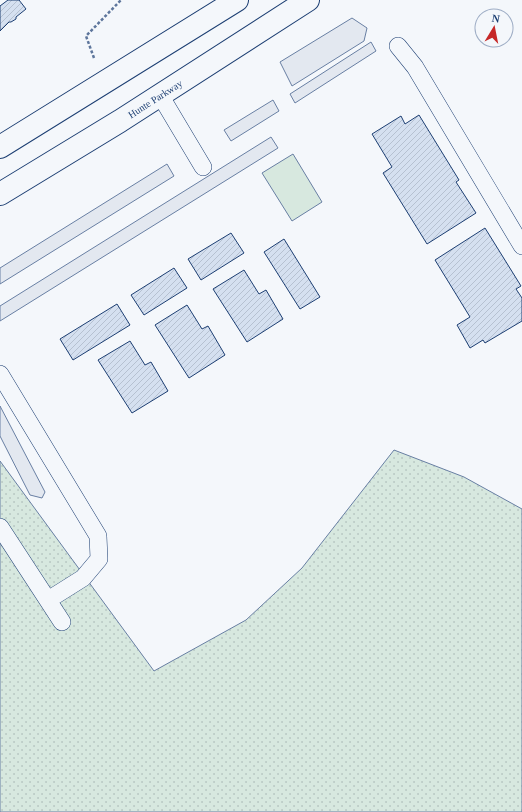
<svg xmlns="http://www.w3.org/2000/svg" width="522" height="812" font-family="'Times New Roman',serif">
  <defs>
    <pattern id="grass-dots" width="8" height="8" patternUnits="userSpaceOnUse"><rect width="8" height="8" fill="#d7e8df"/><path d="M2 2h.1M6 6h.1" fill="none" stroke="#b8c8c3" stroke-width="1.8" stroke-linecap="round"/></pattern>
    <pattern id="building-hatch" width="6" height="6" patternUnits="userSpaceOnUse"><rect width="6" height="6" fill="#d5e0f0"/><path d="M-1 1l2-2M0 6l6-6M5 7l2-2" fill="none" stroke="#b6c1d1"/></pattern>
  </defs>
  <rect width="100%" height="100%" fill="#f4f7fb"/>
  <path fill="url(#grass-dots)" stroke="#687fa3" d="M394,450l70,27 58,32v303h-522v-351l154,210 92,-51 56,-52z"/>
  <path fill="#d7e8df" stroke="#687fa3" d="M293,154l29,48 -30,19 -30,-48z"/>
  <path fill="#e3e8f0" stroke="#687fa3" d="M352,18l15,10 -3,13 -72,45 -12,-24z
    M371,42l5,9 -81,52 -5,-9z
    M273,100l6,11 -48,30 -7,-11z
    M271,137l7,11 -278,173v-15z
    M167,164l7,12 -174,108v-16z
    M0,406l45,86 -3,6 -12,-3 -30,-59z"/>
  <path fill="url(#building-hatch)" stroke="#1d3f73" d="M8,0h11l7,9 -10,8v2l-5,3h-2l-9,9v-25z
    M419,115l40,65 -3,2 20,31 -49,31 -44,-71 9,-6 -20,-33 29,-18 4,8z
    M485,228l36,58 -5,3 6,9v23l-37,22 -2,-3 -13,8 -13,-23 13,-8 -35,-57z
    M231,233l13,20 -43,27 -13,-21z
    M284,239l36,58 -20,12 -36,-57z
    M174,268l13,20 -43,27 -13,-20z
    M244,270l15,24 7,-4 17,29 -36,23 -34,-53z
    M117,304l13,21 -57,35 -13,-21z
    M187,305l15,24 6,-3 17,29 -36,23 -34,-53z
    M130,341l15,24 6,-3 17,29 -36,22 -34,-53z"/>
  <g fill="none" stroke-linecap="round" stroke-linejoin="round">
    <defs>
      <path id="minor" d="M398,46l17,21 107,179
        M160,95l43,72
        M0,374l98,162 1,23 -16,19 -35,22
        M0,527l62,95"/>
      <g id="major">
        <path d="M0,147l237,-147"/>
        <path id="s1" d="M0,194l120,-73 188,-121"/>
      </g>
    </defs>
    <use href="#minor" stroke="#1d3f73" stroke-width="18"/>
    <use href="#major" stroke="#1d3f73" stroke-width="24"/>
    <path stroke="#5e769c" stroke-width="2.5" stroke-dasharray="3 2" stroke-linecap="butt" d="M94,58l-8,-22 35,-36"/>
    <use href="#minor" stroke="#f4f7fb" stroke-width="17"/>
    <use href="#major" stroke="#f4f7fb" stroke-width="22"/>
  </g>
  <g text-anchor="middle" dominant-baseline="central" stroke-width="3" stroke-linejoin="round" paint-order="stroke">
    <g font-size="10" fill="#1d3f73" stroke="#f4f7fb">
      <text stroke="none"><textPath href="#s1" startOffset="182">Hunte Parkway</textPath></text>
    </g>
  </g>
  <g transform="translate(494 28) rotate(10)"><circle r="19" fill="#f4f7fb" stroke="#9eadc5"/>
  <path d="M0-3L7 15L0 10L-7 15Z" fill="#c62828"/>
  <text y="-6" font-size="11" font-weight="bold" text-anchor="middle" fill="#1d3f73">N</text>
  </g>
</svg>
